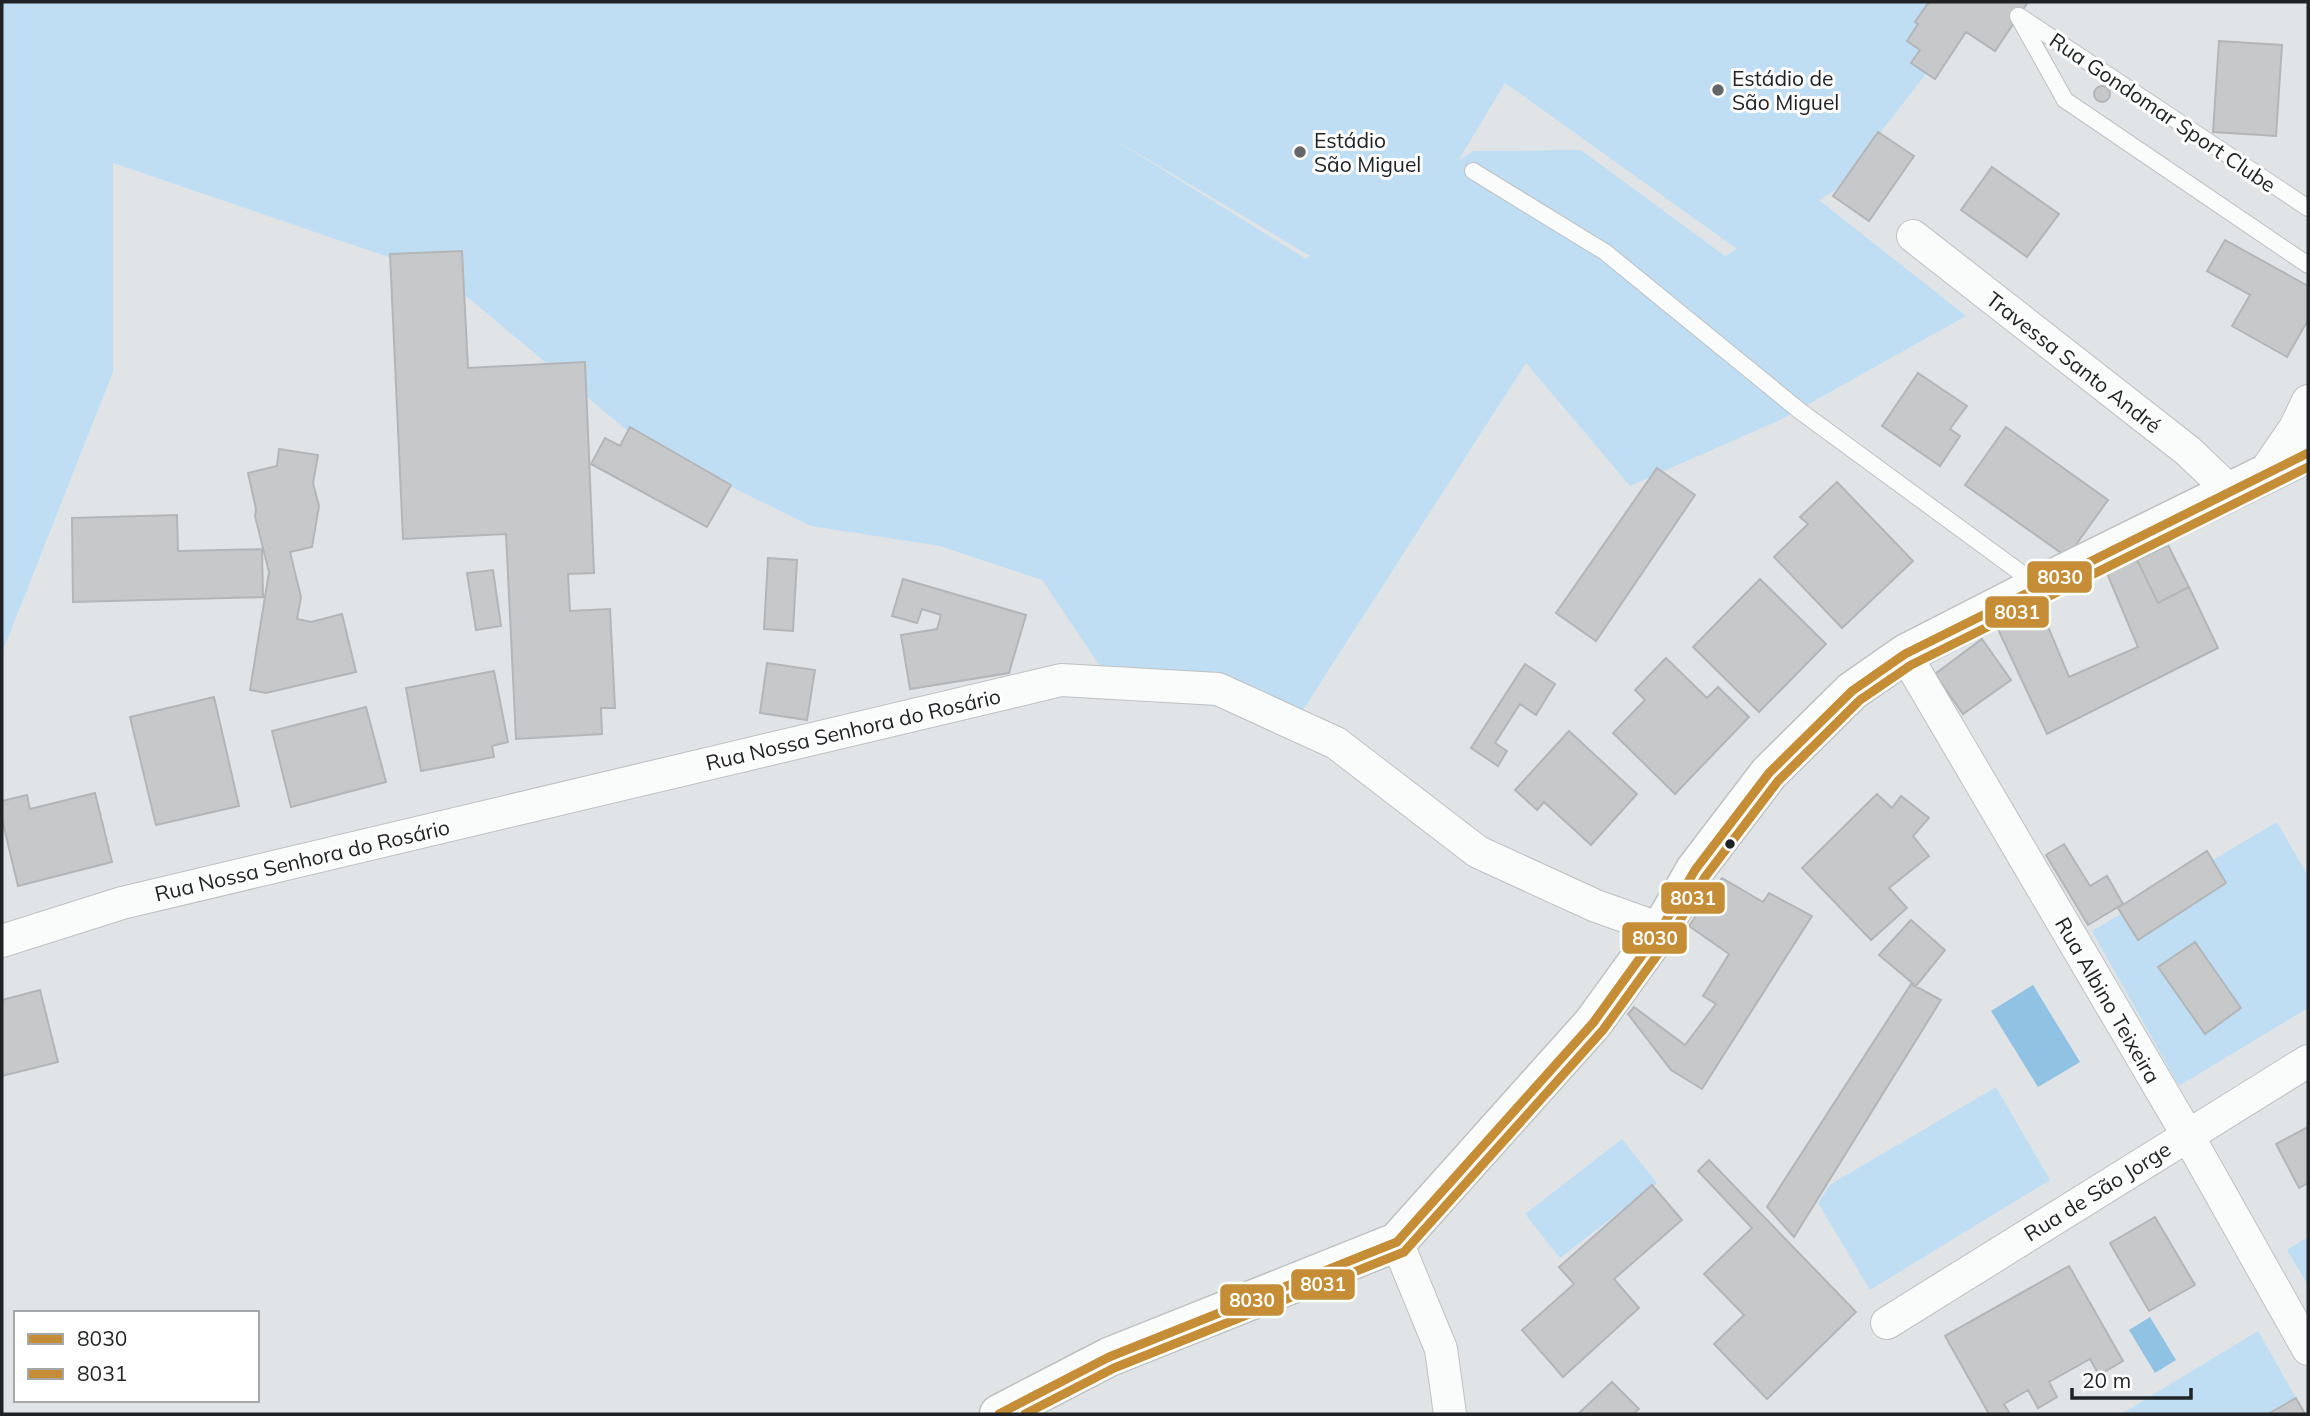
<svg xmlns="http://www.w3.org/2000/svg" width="2310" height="1416" font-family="Mulish,sans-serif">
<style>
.green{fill:#bfdef4;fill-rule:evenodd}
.water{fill:#8fc2e3}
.building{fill:#c6c8ca;stroke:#b3b6b8;stroke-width:2}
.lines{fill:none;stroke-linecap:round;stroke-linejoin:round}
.service-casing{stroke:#bec0c2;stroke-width:18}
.minor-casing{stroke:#bec0c2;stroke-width:34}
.tertiary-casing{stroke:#bec0c2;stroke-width:41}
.service{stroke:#fafbfb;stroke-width:16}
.minor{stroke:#fafbfb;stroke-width:32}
.tertiary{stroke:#fafbfb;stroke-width:38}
.bus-1-casing{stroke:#fff;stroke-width:14}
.bus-2-casing{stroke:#fff;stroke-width:14}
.bus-1{stroke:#c48d36;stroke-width:9}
.bus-2{stroke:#c48d36;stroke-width:9}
.poi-dot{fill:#646769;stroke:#fff;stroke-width:2.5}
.bus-dot{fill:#202325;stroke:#fff;stroke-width:2.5}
.labels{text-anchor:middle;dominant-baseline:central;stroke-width:6;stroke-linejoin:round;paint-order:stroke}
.poi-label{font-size:21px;fill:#202325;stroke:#fff;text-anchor:start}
.street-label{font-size:21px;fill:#202325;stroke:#fff}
.line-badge{stroke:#fff;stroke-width:2.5}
.badge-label{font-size:19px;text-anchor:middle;font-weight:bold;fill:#fff}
</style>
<rect width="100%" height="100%" fill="#e1e4e7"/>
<!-- green -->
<path class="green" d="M2,2H2028L1995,51L1966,32L1935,79L1926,74L1835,190L1819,200L1966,316L1780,420L1630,486L1526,363L1299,716L1120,696L1042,580L940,546L811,526L642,443L441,275L113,163V372L2,653ZM1505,83L1737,249L1725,256L1581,150L1473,151L1458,161ZM1107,135L1310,256L1306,259Z
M2277,822L2308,876V1008L2179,1086L2092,931Z
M1996,1087L2050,1180L1870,1290L1818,1203L1831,1184Z
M1622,1139L1657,1183L1560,1258L1525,1214Z
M2308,1237V1285L2287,1250Z
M2258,1331L2296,1398L2268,1414H2121Z"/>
<!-- water -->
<path class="water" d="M2033,985L2080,1062L2038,1087L1991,1011Z
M2150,1317L2176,1360L2155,1373L2129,1330Z"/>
<!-- building -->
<path class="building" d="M1929,2H2028L1995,51L1966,32L1935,79L1911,63L1920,50L1907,41L1918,24L1915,22Z
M2219,41L2282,45L2276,136L2213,132Z
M2094 94a8 8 0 1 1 16 0a8 8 0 1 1-16 0Z
M1878,132L1914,156L1869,221L1833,196Z
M1992,167L2059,214L2027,257L1961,210Z
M2225,240L2308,286V320L2287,357L2232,326L2250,295L2207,271Z
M462,251L468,368L585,362L594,573L568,574L570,611L610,609L615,708H601L602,734L516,739L506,534L403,539L390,254Z
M1918,373L1967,406L1950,429L1960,436L1940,466L1882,426Z
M630,427L731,485L707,527L591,464L605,438L620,446Z
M2006,427L2108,500L2067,557L1965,485Z
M279,449L318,455L313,483L319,506L312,547L290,552L301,597L297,619L311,622L342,614L356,672L266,693L250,690L269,572L255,516L256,509L248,473L277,466Z
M1657,468L1695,495L1596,641L1556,613Z
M1837,482L1913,561L1842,628L1774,557L1808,524L1800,517Z
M177,515L178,551L262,549L263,597L73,602L72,518Z
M2168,545L2189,587L2158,603L2137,560Z
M768,558L797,560L793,631L764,629Z
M2137,560L2158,603L2189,587L2218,648L2047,734L1996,625L2039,605L2069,677L2138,647L2106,571Z
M493,570L501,626L476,630L467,573Z
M903,579L1026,615L1009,673L910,689L901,635L937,629L941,615L922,609L917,623L892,616Z
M1760,579L1826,644L1759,712L1693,647Z
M1982,639L2011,680L1963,714L1935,674Z
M1666,658L1707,698L1718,687L1749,717L1675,794L1613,733L1645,700L1635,690Z
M767,663L815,670L807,720L760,713Z
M1525,664L1555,684L1536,715L1520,704L1495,743L1507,751L1498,766L1471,748Z
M494,671L508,742L492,746L494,757L421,771L406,688Z
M214,697L239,806L156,825L130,717Z
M366,707L386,782L291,807L272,731Z
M1569,731L1637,794L1591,845L1544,802L1537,810L1515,790Z
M95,793L112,862L18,886L2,819V801L27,795L30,809Z
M1877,794L1892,808L1901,796L1929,818L1913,836L1929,856L1889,888L1907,908L1871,940L1802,868Z
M2064,844L2090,886L2107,876L2123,904L2088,925L2046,855Z
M2207,851L2226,883L2138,940L2118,908Z
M1722,878L1763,902L1769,893L1812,916L1702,1089L1671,1070L1628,1014L1634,1007L1685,1045L1716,1004L1703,996L1729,954L1689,926Z
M1911,920L1945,950L1916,986L1879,955Z
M2195,942L2241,1008L2205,1034L2158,967Z
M1911,984L1941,1000L1794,1237L1767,1207Z
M40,990L58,1062L2,1076V1000Z
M2308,1127V1183L2299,1188L2276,1144Z
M1709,1160L1856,1312L1767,1399L1714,1344L1744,1315L1704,1274L1752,1228L1698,1171Z
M1652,1185L1682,1220L1614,1279L1639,1308L1563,1377L1522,1330L1574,1284L1559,1267Z
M2155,1217L2195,1285L2149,1311L2110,1243Z
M2069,1266L2123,1361L2099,1375L2090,1359L2049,1382L2057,1397L2038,1408L2028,1390L2004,1404L2010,1414H1989L1945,1336Z
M1612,1382L1639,1409L1633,1414H1578Z
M2296,1398L2305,1414H2268Z"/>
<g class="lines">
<!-- service casing -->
<g class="service-casing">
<path id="service" d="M2018,16L2065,100L2308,265
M2019,16L2308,208
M1473,171L1605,252L1800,411L2036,584"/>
</g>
<!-- minor casing -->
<g class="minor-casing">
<path id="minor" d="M1913,236L2188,451L2231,492
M2262,476L2295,428L2308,401
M1905,654L2187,1134L2308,1349
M2,941L122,903L1061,680L1218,689L1336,743L1478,852L1596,906L1661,929
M1397,1242L1441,1349L1450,1414
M1887,1323L2308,1061"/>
</g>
<!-- tertiary casing -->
<g class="tertiary-casing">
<path id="tertiary" d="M999,1414L1109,1357L1397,1242L1593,1023L1661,929L1695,870L1769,773L1852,691L1905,654L2038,586L2308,453"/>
</g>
<!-- service -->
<use href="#service" class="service"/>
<!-- minor -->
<use href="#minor" class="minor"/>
<!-- tertiary -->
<use href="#tertiary" class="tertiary"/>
<!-- bus-1 casing -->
<g class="bus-1-casing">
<path id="bus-1" d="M999,1414L1109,1357L1397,1242L1593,1023L1661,929L1695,870L1769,773L1852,691L1905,654L2308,453"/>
</g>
<!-- bus-2 casing -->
<g class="bus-2-casing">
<path id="bus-2" d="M1025,1414L1114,1368L1404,1252L1603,1030L1671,936L1705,877L1778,781L1860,700L1911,665L2308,467"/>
</g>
<!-- bus-1 -->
<use href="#bus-1" class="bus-1"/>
<!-- bus-2 -->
<use href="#bus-2" class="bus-2"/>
</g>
<!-- markers -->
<g class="poi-dot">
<circle cx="1718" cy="90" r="7"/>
<circle cx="1300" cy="152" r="7"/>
</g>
<circle class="bus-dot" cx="1730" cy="844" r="6"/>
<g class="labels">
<!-- poi labels -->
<g class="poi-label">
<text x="1732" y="78">Estádio de<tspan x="1732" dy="24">São Miguel</tspan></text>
<text x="1314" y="140">Estádio<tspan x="1314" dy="24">São Miguel</tspan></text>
</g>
<!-- street labels -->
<g class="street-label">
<text transform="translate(2163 112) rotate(34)">Rua Gondomar Sport Clube</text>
<text transform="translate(2074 362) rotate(38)">Travessa Santo André</text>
<text transform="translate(853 729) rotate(-13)">Rua Nossa Senhora do Rosário</text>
<text transform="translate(302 860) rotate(-13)">Rua Nossa Senhora do Rosário</text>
<text transform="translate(2108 1000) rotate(60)">Rua Albino Teixeira</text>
<text transform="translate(2097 1191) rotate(-32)">Rua de São Jorge</text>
</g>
</g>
<g class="line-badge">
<rect x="2026" y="560" width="67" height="34" rx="7" fill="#c48d36"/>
<rect x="1984" y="595" width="66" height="34" rx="7" fill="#c48d36"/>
<rect x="1660" y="881" width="66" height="34" rx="7" fill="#c48d36"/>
<rect x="1621" y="921" width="67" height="34" rx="7" fill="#c48d36"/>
<rect x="1290" y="1268" width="66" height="33" rx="7" fill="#c48d36"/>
<rect x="1219" y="1283" width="66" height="34" rx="7" fill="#c48d36"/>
</g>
<g class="badge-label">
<text x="2060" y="584">8030</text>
<text x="2017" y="619">8031</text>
<text x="1693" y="905">8031</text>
<text x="1655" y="945">8030</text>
<text x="1323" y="1291">8031</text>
<text x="1252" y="1307">8030</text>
</g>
<!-- border -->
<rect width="2310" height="1416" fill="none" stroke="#202325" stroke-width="7"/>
<!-- legend -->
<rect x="14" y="1311" width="245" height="91" fill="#ffffff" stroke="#a6a7a8" stroke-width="2"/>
<rect x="28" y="1334" width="35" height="10" fill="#c48d36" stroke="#a6a7a8" stroke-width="2"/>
<text x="77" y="1346" font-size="21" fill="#202325">8030</text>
<rect x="28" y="1369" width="35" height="10" fill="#c48d36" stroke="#a6a7a8" stroke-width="2"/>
<text x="77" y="1381" font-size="21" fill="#202325">8031</text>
<!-- scale -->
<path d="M2072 1388v10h119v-10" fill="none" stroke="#202325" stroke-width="3.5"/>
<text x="2082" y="1388" font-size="21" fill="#202325" stroke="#ffffff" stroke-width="5" paint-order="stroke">20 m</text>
</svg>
